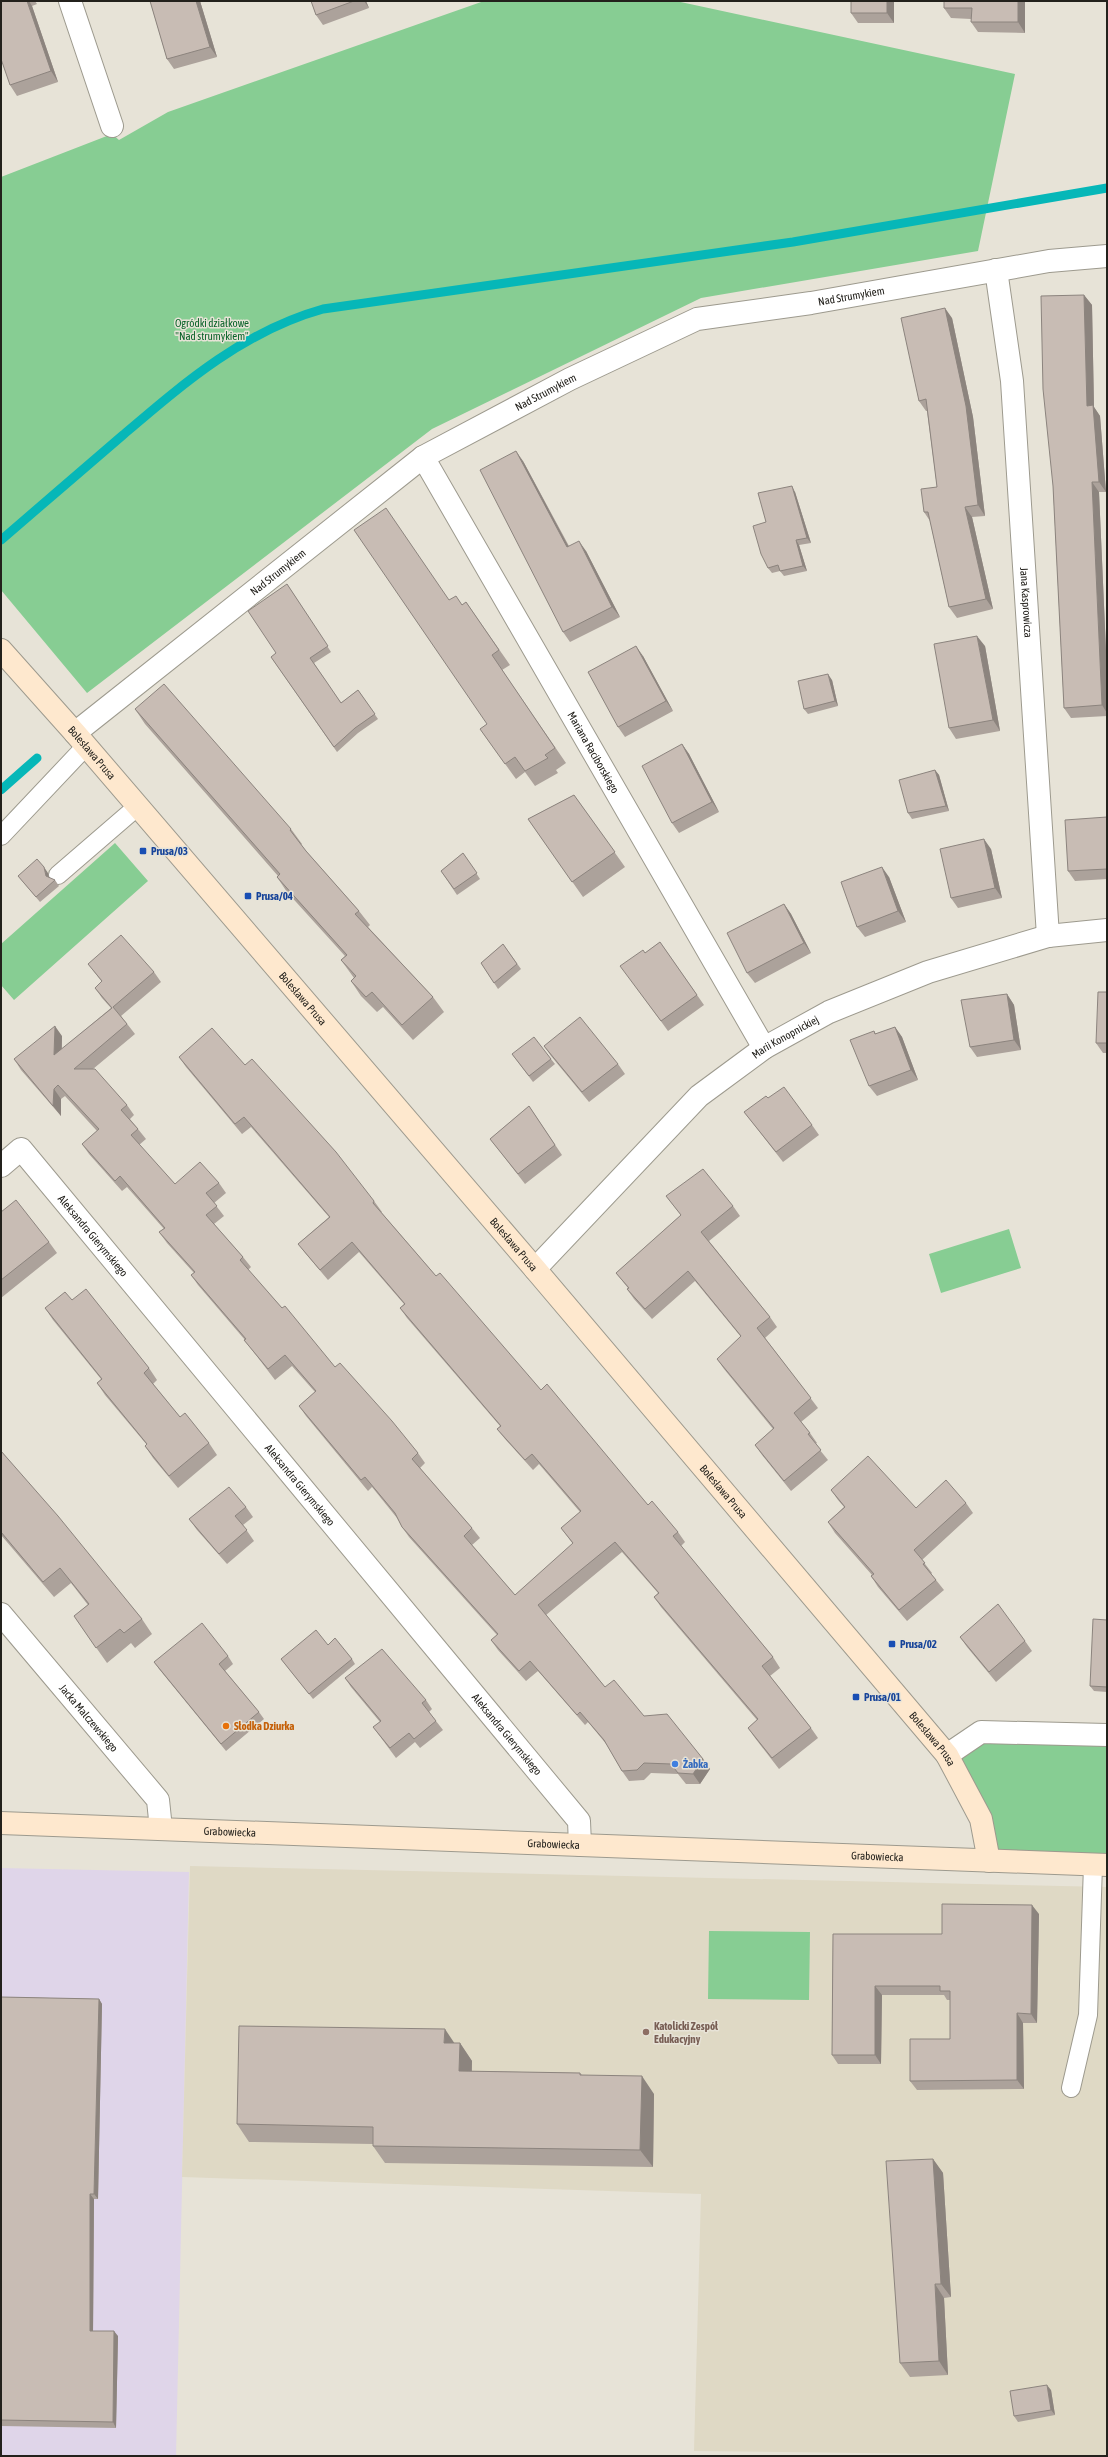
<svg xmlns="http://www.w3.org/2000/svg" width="1108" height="2457" font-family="'Asap Condensed',sans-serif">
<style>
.commercial{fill:#dfd5e9}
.built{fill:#dfd9c5}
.green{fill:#87cd93}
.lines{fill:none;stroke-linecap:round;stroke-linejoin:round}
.stream{stroke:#06b7b8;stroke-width:9}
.lane-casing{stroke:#9d9a8e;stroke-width:20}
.street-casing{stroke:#9d9a8e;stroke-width:24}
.secondary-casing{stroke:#9d9a8e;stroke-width:24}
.lane{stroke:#fff;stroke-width:18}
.street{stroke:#fff;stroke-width:22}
.secondary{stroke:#fee8ce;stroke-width:22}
.wall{fill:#aca29b}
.shaded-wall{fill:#8c847e}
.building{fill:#c8bcb4;stroke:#8c847e}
.transit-dot{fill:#1a4fb4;stroke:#e7e3d7;stroke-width:1.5}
.food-dot{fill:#e8710a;stroke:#e7e3d7;stroke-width:1.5}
.shop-dot{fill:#3f7fe0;stroke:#e7e3d7;stroke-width:1.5}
.education-dot{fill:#8d6e63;stroke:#e7e3d7;stroke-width:1.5}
.labels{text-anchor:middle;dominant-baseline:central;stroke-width:3;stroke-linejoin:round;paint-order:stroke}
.street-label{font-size:11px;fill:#23211c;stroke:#e7e3d7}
.park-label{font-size:11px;fill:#096329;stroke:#e7e3d7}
.transit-label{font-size:11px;font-weight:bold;fill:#164399;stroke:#e7e3d7;text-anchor:start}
.food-label{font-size:11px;font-weight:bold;fill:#c56008;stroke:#e7e3d7;text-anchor:start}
.shop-label{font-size:11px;font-weight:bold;fill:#366cbe;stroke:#e7e3d7;text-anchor:start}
.education-label{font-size:11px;font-weight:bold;fill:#785e54;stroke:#e7e3d7;text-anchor:start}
</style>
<rect width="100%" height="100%" fill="#e7e3d7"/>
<!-- commercial -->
<path class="commercial" d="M1,1868L189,1872L176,2456H1Z"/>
<!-- built -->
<path class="built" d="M190,1866L1107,1887V2456L694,2451L701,2194L182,2177Z"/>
<!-- green -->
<path class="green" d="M484,1H676L1015,74L978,251L701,298L432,429L87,693L1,590V177L112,134L119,140L168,112Z
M115,843L148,881L14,1000L1,985V944Z
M1009,1229L1021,1268L941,1293L929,1254Z
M1107,1735V1865L989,1861L947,1755L966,1742Z
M709,1931L810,1932L809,2000L708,1999Z"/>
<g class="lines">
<!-- stream -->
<path class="stream" d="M1,540C42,505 82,470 123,435C184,383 244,331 323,309L793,242L1107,188
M1,790L37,758"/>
<!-- lane casing -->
<g class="lane-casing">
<path id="lane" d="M1,836L86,746
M58,875L138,806
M1071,2088L1088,2015L1093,1865"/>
</g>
<!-- street casing -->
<g class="street-casing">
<g id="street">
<path d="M70,1L112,126"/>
<path id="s1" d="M996,270L1012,381L1048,936"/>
<path id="s2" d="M423,457L764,1048"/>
<path id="s3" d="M75,733L423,457L570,379L697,319L811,303L1049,261L1107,256"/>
<path id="s4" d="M1,1166L21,1149L579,1821L580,1845"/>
<path id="s5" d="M535,1269L699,1096L764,1048L829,1012L928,972L1048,936L1107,930"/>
<path id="s6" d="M1,1614L158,1800L161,1829"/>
<path d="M947,1755L981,1732L1107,1735"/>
</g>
</g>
<!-- secondary casing -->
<g class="secondary-casing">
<g id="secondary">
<path id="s7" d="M1,650L75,733L535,1269L947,1755L981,1819L989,1861"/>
<path id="s8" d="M1,1823L1107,1865"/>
</g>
</g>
<!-- lane -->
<use href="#lane" class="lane"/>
<!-- street -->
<use href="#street" class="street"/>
<!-- secondary -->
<use href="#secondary" class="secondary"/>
</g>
<!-- wall -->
<path class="wall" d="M1,1H35L37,4L32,6L58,82L17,96L10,85L2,51Z
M150,1H200L217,57L174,69L167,59Z
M311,1H366L369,8L323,25L316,15Z
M851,1H894V23H858L851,13Z
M1025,1V33L978,32L971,22V19L951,18L944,8Z
M1084,295L1092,305L1094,407L1100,416L1106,492H1099L1107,673V716L1071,718L1064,708L1053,486Z
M952,318L973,417L985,516L972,517L993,609L957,618L949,607L930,521L924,512L937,487L927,411H926L919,401Z
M523,461L569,546L586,551L620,617L570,642L563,632Z
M795,492L811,543L799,545L807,571L784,576L780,571L772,573L768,568L766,522Z
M287,584L331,652L314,663L329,686L341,703L358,690L378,719L358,733L337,752L271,657L276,653Z
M449,600L462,605L466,602L510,665L502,670L566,763L556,770L558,773L535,786L525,772L516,779L480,729L487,724Z
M985,646L1000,731L956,739L949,728Z
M643,656L673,711L625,737L618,727Z
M832,680L838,706L808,714L804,709Z
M135,709L291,829L302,844L301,845L306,851L359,911L370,925L368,927L433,997L444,1012L413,1040L383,1007L377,1012L361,996L351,981L354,978L341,960L345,956L287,892L277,877L278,876L145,724Z
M682,744L689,754L719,812L679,833L672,823Z
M935,770L939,775L949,811L912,819L908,813Z
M574,795L625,867L583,897L528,819Z
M1107,817V879L1075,881L1068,871Z
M991,849L1002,898L958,908L951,898Z
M463,853L480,879L457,895L441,871Z
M48,873L49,878L55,880L59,886L40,902L18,876Z
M889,877L906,922L865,937L857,927Z
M784,904L791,914L811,953L755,983L747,973Z
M660,942L704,1005L668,1031L628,976L645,953Z
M503,944L521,969L498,989L481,963Z
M88,964L154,972L161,982L121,1016L135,1034L93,1069L127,1105L134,1115L130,1119L146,1139L139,1145L175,1184L219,1183L226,1193L214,1203L224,1216L214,1224L243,1257L251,1267L248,1270L335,1367L418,1453L425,1463L420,1468L472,1528L480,1538L472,1545L515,1595L573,1544L561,1528L580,1512L539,1464L533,1470L505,1439L497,1429L500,1426L407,1318L400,1308L404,1304L359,1252L328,1280L306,1254L298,1244L329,1217L251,1127L242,1134L186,1067L179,1057L245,1065L374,1201L382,1212H381L436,1276L541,1390L648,1505L678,1532L685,1542L681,1546L773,1657L780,1668L770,1676L811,1728L818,1738L779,1769L755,1738L748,1728L757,1720L661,1607L654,1597L658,1593L622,1552L546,1615L605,1687L644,1716L703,1759L710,1769L700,1784H686L678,1774L651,1773L644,1780L629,1781L622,1771L607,1745L588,1722L585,1725L538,1671L526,1681L498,1650L491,1640L497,1635L409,1537L402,1527L397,1518L372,1487L368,1491L306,1416L299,1406L315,1392L292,1366L275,1380L252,1350L244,1340H245L198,1285L191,1275L194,1273L167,1243L159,1232L164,1229L127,1187L122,1191L89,1154L82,1144L97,1131L65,1096L61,1099V1116L21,1070L14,1059L62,1036V1049L111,1008L102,998L95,988L102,982Z
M1107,992V1053H1103L1096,1043Z
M1007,994L1014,1005L1021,1050L977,1057L970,1047Z
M895,1027L902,1037L918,1080L877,1096L869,1086L874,1031L876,1034Z
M544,1046L618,1064L625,1074L589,1102L551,1056Z
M512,1054L551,1059L555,1064L533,1082Z
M768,1098L812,1125L819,1135L783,1162L752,1122L744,1112Z
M529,1106L562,1155L525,1184L498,1149L490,1139Z
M666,1196L733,1206L740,1216L709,1241L770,1317L777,1327L765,1338L818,1408L801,1422L810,1433L817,1443L815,1444L828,1460L791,1491L762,1455L755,1445L773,1429L724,1369L717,1359L741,1337L695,1281L652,1319L634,1299L627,1289L628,1288L616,1273L681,1215Z
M1,1212L49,1242L57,1253L1,1298Z
M72,1300L149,1368L157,1380L153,1384L180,1417L209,1443L217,1455L178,1488L153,1458L145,1446L147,1445L105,1395L97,1383L101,1379L53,1320L45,1308Z
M1,1451L142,1619L152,1634L135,1648L131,1643L107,1663L74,1616L88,1605L71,1583L54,1597L1,1535Z
M831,1490L916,1508L966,1503L973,1513L922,1560L932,1573L931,1574L936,1580L944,1590L907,1621L878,1587L871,1576L872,1575L835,1533L828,1522L844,1507L838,1500Z
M246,1507L253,1517L243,1525L254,1541L227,1564L197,1530L189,1519Z
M1107,1620V1692L1094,1691L1090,1686Z
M960,1637L1025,1641L1032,1651L996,1682L967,1647Z
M328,1645L352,1659L355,1664L313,1699L281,1659Z
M228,1656L233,1664L225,1671L259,1712L264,1719L226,1751L159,1669L154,1662Z
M345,1678L426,1700L432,1709L429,1712L443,1730L420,1748L415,1742L396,1758L373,1727L380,1722L351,1687Z
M1039,1914L1037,2023H1023L1024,2089L917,2090L910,2081L950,2039V2000H947L944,1995H882L881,2064H838L832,2055L833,1934H942Z
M1,1997L99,1999L102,2004L98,2199H94L93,2331L118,2336L116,2428L1,2426Z
M454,2043H460L472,2061V2071L580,2073L582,2075L654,2094L653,2167L385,2163L373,2146V2144L249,2142L237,2124Z
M933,2159L943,2173L951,2297L944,2298L948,2375L910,2377L900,2363Z
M1051,2390L1055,2415L1018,2422L1014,2416Z"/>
<!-- shaded-wall -->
<path class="shaded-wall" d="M27,1H29L32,6L58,82L51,71Z
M196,1H200L217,57L210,47Z
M364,1H366L369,8Z
M887,1H894V23L887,13Z
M1018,1H1025V33L1018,22Z
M1084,295L1092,305L1094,407L1100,416L1106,492L1099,482L1087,406Z
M945,308L952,318L973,417L985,516L978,505Z
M516,451L523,461L574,557L567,547Z
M1092,482L1099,492L1107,673V713L1102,705Z
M792,486L795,492L811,543L807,538Z
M965,507L972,517L993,609L986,599Z
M796,540L799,545L807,571L803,566Z
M579,541L586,551L620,617L612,607Z
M977,636L985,646L1000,731L993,720Z
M636,646L643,656L673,711L666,701Z
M828,674L832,680L838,706L835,701Z
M682,744L689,754L719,812L712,802Z
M935,770L939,775L949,811L946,806Z
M984,839L991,849L1002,898L995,888Z
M44,867L48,873L50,882L46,876Z
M882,867L889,877L906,922L898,911Z
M784,904L791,914L811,953L804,943Z
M1007,994L1014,1005L1021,1050L1014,1040Z
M55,1026L62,1036L61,1065L54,1055Z
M895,1027L902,1037L918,1080L911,1070Z
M54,1089L61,1099V1116L53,1106Z
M703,1759L710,1769L700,1784L693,1774Z
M1032,1905L1039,1914L1037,2023L1031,2014Z
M875,1986L882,1995L881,2064L875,2055Z
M99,1999L102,2004L98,2199L94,2194Z
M1017,2013L1023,2023L1024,2089L1017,2080Z
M445,2029L457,2047L444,2043Z
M460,2043L472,2061L471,2088L459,2071Z
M642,2076L654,2094L653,2167L640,2150Z
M933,2159L943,2173L951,2297L941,2284Z
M90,2194L94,2199L93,2336L90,2331Z
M935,2284L944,2298L948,2375L939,2361Z
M114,2331L118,2336L116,2428L113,2422Z
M1047,2385L1051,2390L1055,2415L1051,2410Z"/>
<!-- building -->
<path class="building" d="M1,1H27L51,71L10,85L1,59Z
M150,1H196L210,47L167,59Z
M311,1H354L316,15Z
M851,1H887V13H851Z
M944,1H1018V22H971L972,8H944Z
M1084,295L1087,406L1093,405L1099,482H1092L1102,705L1064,708L1053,486L1043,389L1041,296Z
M945,308L966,406L978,505L965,507L986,599L949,607L928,512H924L921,489L937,487L926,399L919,401L901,318Z
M516,451L567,547L579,541L612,607L563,632L480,470Z
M792,486L807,538L796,540L803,566L780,571L778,565L768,568L761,554L753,526L766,522L758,493Z
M386,508L449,600L456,596L462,605L466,602L499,650L492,655L555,748L545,755L548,758L525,771L515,757L505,764L480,729L487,724L354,530Z
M287,584L328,646L310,658L326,681L341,703L358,690L375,714L355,728L334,747L271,657L276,653L248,611Z
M977,636L993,720L949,728L934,644Z
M636,646L666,701L618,727L588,672Z
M828,674L835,701L804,709L798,681Z
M164,684L291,829L290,830L306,851L359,911L355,914L433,997L402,1025L372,992L366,997L351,981L356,976L341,960L347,955L277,877L280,874L135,709Z
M682,744L712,802L672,823L642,766Z
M935,770L946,806L908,813L899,780Z
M574,795L615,852L572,882L528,819Z
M1107,817V869L1068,871L1065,820Z
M984,839L995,888L951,898L940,849Z
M463,853L477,873L454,889L441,871Z
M37,859L44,867L46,876L55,880L36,897L18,876Z
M882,867L898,911L857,927L841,882Z
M784,904L804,943L747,973L727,933Z
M121,935L154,972L113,1007L127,1024L74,1069H95L127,1105L121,1110L138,1129L131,1135L175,1184L200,1162L219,1183L206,1193L217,1206L206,1215L243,1257L240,1260L282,1308L285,1306L335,1367L340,1363L392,1421L418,1453L412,1459L472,1528L464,1536L515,1595L573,1543L561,1528L581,1511L532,1454L525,1460L497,1429L501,1426L400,1308L405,1304L352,1242L320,1270L298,1244L330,1217L244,1117L235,1124L179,1057L212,1028L245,1065L252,1059L336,1152L374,1201L373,1203L436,1276L440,1273L541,1390L547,1384L648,1505L652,1501L678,1532L673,1536L773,1657L762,1666L811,1728L772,1758L748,1728L758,1719L654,1597L659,1593L615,1542L538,1605L605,1687L614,1680L644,1716L667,1714L703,1759L693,1774L678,1773L671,1764L644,1763L637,1770L622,1771L604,1740L580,1712L577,1715L530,1661L519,1671L491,1640L498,1634L402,1527L395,1513L365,1477L361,1480L299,1406L316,1391L285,1355L268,1369L244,1340L246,1339L191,1275L195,1272L159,1232L165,1228L120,1176L115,1181L82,1144L99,1129L58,1085L54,1089L53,1106L14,1059L55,1026L54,1055L112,1008L95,988L102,981L88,964Z
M660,942L697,995L661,1021L620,966L643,950L645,953Z
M503,944L517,964L494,983L481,963Z
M1098,992H1107V1043H1096Z
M1007,994L1014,1040L970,1047L961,1000Z
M580,1017L618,1064L582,1092L544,1046Z
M895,1027L911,1070L869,1086L850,1040L874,1031L875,1034Z
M534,1037L551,1059L529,1076L512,1054Z
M784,1087L812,1125L776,1152L744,1112L766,1096L768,1098Z
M529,1106L555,1145L518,1174L490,1139Z
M703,1169L733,1206L701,1232L770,1317L757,1328L811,1398L794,1413L810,1433L808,1434L821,1450L784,1481L755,1445L774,1428L717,1359L741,1336L688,1271L645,1309L627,1289L629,1288L616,1273L681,1215L666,1196Z
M16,1200L49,1242L1,1280V1212Z
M86,1289L149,1368L144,1373L180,1417L185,1413L209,1443L169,1476L145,1446L147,1444L97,1383L102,1379L45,1308L65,1292L72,1300Z
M1,1451L58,1516L142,1619L124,1633L120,1629L96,1648L74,1616L89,1604L60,1568L43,1582L1,1532Z
M868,1456L916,1508L946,1480L966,1503L914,1550L925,1563L923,1564L936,1580L899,1610L871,1576L874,1574L828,1522L845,1507L831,1490Z
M229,1487L246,1507L235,1516L247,1530L219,1554L189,1519Z
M998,1604L1025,1641L989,1672L960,1637Z
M1093,1619L1107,1620V1687L1090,1686Z
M202,1623L228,1656L219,1664L259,1712L221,1744L154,1662Z
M316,1630L328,1645L335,1638L352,1659L309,1694L281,1659Z
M382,1649L426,1700L422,1703L436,1721L414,1739L409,1733L390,1748L373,1727L381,1721L345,1678Z
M942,1904L1032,1905L1031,2014L1017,2013V2080L910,2081V2039H950V1991H940V1986H875V2055H832L833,1934H942Z
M1,1997L99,1999L94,2194H90V2331H114L113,2422L1,2420Z
M239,2026L445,2029L444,2043H460L459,2071L580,2073V2075L642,2076L640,2150L373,2146V2127L237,2124Z
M933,2159L941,2284H935L939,2361L900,2363L886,2161Z
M1047,2385L1051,2410L1014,2416L1010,2391Z"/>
<!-- markers -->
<g class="transit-dot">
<rect x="139" y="847" width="8" height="8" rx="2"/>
<rect x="244" y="892" width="8" height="8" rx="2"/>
<rect x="888" y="1640" width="8" height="8" rx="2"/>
<rect x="852" y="1693" width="8" height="8" rx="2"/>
</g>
<circle class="food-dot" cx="226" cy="1726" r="4"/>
<circle class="shop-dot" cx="675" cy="1764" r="4"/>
<circle class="education-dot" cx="646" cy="2032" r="4"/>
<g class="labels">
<!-- street labels -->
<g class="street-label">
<text stroke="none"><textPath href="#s3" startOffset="907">Nad Strumykiem</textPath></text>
<text stroke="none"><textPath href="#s3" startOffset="583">Nad Strumykiem</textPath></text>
<text stroke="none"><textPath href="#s3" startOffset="259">Nad Strumykiem</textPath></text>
<text stroke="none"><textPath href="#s1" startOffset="334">Jana Kasprowicza</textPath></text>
<text stroke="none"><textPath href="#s7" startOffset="137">Bolesława Prusa</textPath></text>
<text stroke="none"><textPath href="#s2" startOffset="341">Mariana Raciborskiego</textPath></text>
<text stroke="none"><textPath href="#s7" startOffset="461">Bolesława Prusa</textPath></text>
<text stroke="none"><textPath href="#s5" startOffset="343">Marii Konopnickiej</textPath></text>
<text stroke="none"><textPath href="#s4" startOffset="139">Aleksandra Gierymskiego</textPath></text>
<text stroke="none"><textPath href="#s7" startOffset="785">Bolesława Prusa</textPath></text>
<text stroke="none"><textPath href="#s4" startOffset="463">Aleksandra Gierymskiego</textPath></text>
<text stroke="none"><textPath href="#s7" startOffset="1109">Bolesława Prusa</textPath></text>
<text stroke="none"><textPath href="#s6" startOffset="136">Jacka Malczewskiego</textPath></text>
<text stroke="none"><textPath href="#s4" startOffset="787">Aleksandra Gierymskiego</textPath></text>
<text stroke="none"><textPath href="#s7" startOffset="1433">Bolesława Prusa</textPath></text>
<text stroke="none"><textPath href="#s8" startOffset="229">Grabowiecka</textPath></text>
<text stroke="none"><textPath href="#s8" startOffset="553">Grabowiecka</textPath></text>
<text stroke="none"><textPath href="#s8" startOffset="877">Grabowiecka</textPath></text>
</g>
<!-- park labels -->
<g class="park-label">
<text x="212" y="323">Ogródki działkowe<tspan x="212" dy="13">"Nad strumykiem"</tspan></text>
</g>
<!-- transit labels -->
<g class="transit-label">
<text x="151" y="851">Prusa/03</text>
<text x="256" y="896">Prusa/04</text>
<text x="900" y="1644">Prusa/02</text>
<text x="864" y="1697">Prusa/01</text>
</g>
<!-- food labels -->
<g class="food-label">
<text x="234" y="1726">Słodka Dziurka</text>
</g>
<!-- shop labels -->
<g class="shop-label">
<text x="683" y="1764">Żabka</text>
</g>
<!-- education labels -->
<g class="education-label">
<text x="654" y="2026">Katolicki Zespół<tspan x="654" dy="13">Edukacyjny</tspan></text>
</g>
</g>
<!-- border -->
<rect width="1108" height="2457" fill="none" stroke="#23211c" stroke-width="4"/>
</svg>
